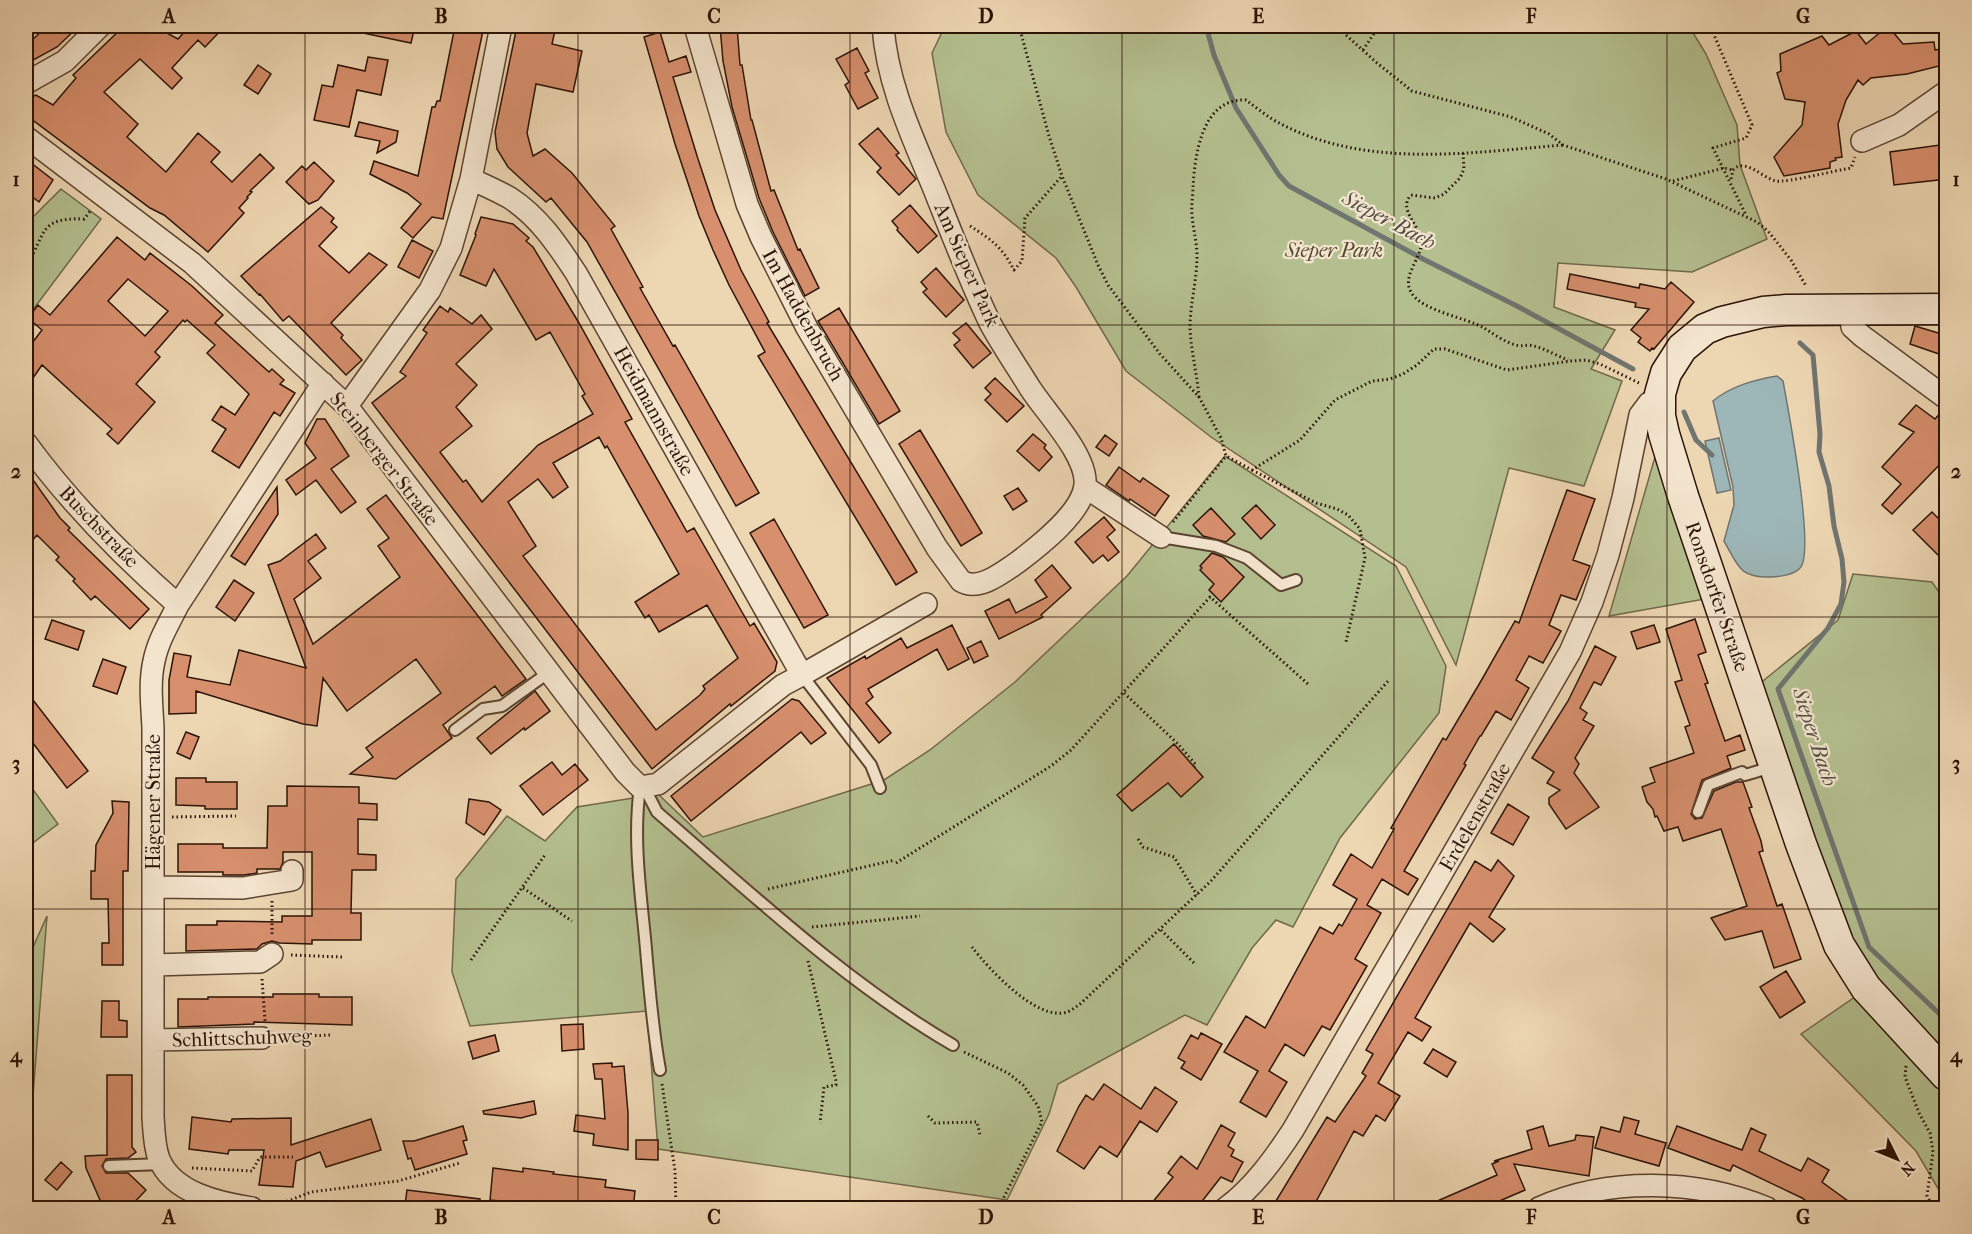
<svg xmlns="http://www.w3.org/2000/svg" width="1972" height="1234" font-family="'IM FELL French Canon',serif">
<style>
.green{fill:#b4bf8f;stroke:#70694a;stroke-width:1.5}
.water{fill:#9db6b7;stroke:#6f7570;stroke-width:1.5}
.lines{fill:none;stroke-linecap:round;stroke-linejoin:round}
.stream{stroke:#6f7570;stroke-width:5}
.building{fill:#d78f6d;stroke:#2b1306;stroke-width:1.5;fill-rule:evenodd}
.service-casing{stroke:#5c4431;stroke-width:14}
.minor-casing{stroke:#5c4431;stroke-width:24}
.secondary-casing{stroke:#2b1306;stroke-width:33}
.path{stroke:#2b1306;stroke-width:3;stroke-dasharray:1.5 3;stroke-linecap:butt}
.service{stroke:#f3e4cd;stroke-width:10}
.minor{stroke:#f3e4cd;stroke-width:21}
.secondary{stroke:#f3e4cd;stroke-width:30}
.grid{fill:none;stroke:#2b1306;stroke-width:1.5;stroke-opacity:0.55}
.labels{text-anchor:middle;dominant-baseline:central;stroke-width:4.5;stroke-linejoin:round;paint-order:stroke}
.park-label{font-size:20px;font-style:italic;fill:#54472f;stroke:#f3e4cd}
.street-label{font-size:20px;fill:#2b1306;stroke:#f3e4cd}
.water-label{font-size:21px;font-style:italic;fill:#534c44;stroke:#f3e4cd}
.neatline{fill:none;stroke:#2b1306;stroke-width:2}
.grid-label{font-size:20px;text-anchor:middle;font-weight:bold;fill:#2b1306}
</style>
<rect width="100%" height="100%" fill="#edd6b2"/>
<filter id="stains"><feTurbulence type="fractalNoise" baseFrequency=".00333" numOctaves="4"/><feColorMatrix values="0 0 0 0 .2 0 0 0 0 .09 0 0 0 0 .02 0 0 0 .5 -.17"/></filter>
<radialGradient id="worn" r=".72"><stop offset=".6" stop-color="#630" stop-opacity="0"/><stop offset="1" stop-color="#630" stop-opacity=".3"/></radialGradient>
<!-- green -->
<path class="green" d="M945,26H1689L1706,54L1737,125L1740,165L1767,239L1692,272L1558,263L1554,307L1615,330L1591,369L1622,381L1584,486L1509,468L1456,665L1406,567L1211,437L1126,371L1076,287L1056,258L978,195L946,132L932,53Z
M61,189L101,219L26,319V229L31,219Z
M1225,456L1396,566L1446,666L1439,713L1340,838L1293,927L1276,920L1252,948L1207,1025L1185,1015L1058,1084L1049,1114L1007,1200L658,1149L647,1011L470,1026L452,972L456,879L507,816L545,841L577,807L658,794L703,837L884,780L930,750L1015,682L1127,576Z
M1655,457L1705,599L1609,616Z
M1853,574L1932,582L1946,602V1202L1916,1151L1801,1034L1865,990L1758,685L1838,620Z
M26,780L58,824L26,848Z
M47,916L26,1185V963Z"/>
<!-- water -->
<path class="water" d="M1777,376L1783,381C1788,409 1816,552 1800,568C1794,575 1779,577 1770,577C1739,578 1738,565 1724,541L1734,505L1733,487L1713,401C1731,386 1754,380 1777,376Z
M1719,438L1731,490L1717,493L1705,441Z"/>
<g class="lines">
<!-- stream -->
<path class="stream" d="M1206,26L1214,55L1236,108L1279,175L1289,186L1423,259L1515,305L1633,369
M1800,343L1813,355L1820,434L1819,452L1829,486L1834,526L1842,559L1844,582L1841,604L1828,628L1778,689L1869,947L1946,1020
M1684,412L1696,440L1712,455"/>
</g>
<!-- building -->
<path class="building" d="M47,26H79L57,47L26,64V46Z
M124,26H154L178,39L187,29L183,26H225L205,47L198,40L172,68L182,78L172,89L140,59L104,92L138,124L127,137L166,172L198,133L220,152L211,162L232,182L260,154L274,168L250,191L252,192L247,197L248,198L239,208L244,213L208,252L164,215L150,208L26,115V100L36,95L53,105L76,78L73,75Z
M359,26H415L411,43L358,32Z
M455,26H484L443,219L432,217L413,238L401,228L421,204L407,193L370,174L374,161L418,176L432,107H435L437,101H440Z
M517,26H556L552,44L582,51L573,92L536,84L527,133L533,156L545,149L572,173L615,226L611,229L643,287L640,288L673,346L675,345L759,493L736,506L587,242L551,198L546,202L508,167L497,149L495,132Z
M720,26H737L740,65H742L751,120H752L771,191L774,190L798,250L800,249L819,288L805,296L773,232L759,198L732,107L723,61Z
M1888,26L1903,44L1934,42L1935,50L1947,48V64L1907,74L1871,78L1863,85L1858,80L1846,100L1838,124L1842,157L1835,158L1836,160L1830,162V168L1784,176L1774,157L1802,125L1805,102L1785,99L1777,73L1781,71L1780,54L1822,36L1829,45L1856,31L1866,44Z
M660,32L669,62L686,56L691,72L673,77L698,159L715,210L741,270L769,322L767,323L917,572L896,585L758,356L765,352L729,285L713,250L699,216L675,144L644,37Z
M857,48L869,71L865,73L878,98L858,109L845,85L849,82L836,59Z
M368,57L388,60L381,95L357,90L349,127L314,120L322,85L333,87L338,65L365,71Z
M258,65L271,74L258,94L244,85Z
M359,122L398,131L396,142L377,153L380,141L355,136Z
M878,128L899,153L896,155L916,179L899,195L877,172L881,168L859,144Z
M1947,144V179L1894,185L1890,152Z
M26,159L53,180L39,202L26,192Z
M314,162L334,181L318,200L309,204L286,182L302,166L306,170Z
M910,205L937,236L918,253L897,230L898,228L892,221Z
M321,207L334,218L331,222L337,227L319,246L349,273L369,253L387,265L331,323L343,335L341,338L362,360L346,375L289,316L283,321L260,294L259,295L241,276Z
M481,217L513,224L529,238L526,241L533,247L579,323L632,419L625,422L687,532L694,528L750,626L754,623L777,662L775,671L731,706L730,704L652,769L372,403L406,376L400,372L427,333L423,330L440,306L448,312L450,308L472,324L481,315L492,329L456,364L477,385L456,407L472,426L440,452L463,482L466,480L482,502L538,445L593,414L582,396L585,394L550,332L536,340L494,269L486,286L460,275L476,235L475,234ZM599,437L605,448L607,446L679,574L635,602L645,618L649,615L659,632L707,605L738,658L703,686L705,689L700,695L656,730L523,556L536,546L508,502L538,479L553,498L568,487L553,463Z
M117,237L145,260L150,253L192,286L223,315L215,323L269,372L272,369L284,380L280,384L295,393L280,416L274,412L239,468L212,451L226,429L212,420L221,406L235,415L249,394L207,353L215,345L187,320L185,322L183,320L155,352L160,357L136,384L155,402L118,444L107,434L112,429L42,365L26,388V351L42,330L28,318L38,305L50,315ZM128,279L168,311L145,336L108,301Z
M412,240L433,251L419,278L398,267Z
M936,268L964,300L946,317L923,292L927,289L921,282Z
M1570,274L1639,288L1640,284L1665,289L1671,282L1694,302L1654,349L1652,348L1650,351L1638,342L1641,338L1631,330L1649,309L1635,307L1636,303L1567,289Z
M839,308L900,411L879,424L818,321Z
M966,323L991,353L973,368L954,345L960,340L953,333Z
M1915,326L1945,335L1939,354L1910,344Z
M995,378L1024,406L1007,422L985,400L991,394L985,388Z
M1916,405L1935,419L1943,410H1947V457L1892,514L1882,505L1901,484L1882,467L1914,432L1899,424Z
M317,419H325L349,456L331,469L356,502L341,513L316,480L296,495L286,480L316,458L305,443Z
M920,430L982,533L961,546L899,444Z
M1033,434L1046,445L1044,448L1052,457L1039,471L1017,451Z
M1105,435L1117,444L1109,456L1096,447Z
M1119,467L1140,482L1143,478L1169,496L1155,516L1130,499L1129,501L1106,485Z
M26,470L60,518L70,528L68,530L149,609L130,629L95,596L91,600L73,581L75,579L56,560L59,557L37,535L26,548Z
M277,487L278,514L245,565L231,556Z
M1018,488L1027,501L1013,510L1004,496Z
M1567,490L1595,499L1573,560L1590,566L1576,600L1561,595L1549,625L1561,631L1543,663L1529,656L1516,680L1529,688L1511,720L1496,711L1481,736H1480L1464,764L1466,765L1404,871L1418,879L1408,895L1382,879L1367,905L1381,913L1355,959L1367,966L1330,1030L1322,1026L1304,1056L1285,1044L1269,1071L1287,1082L1266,1117L1240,1102L1258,1071L1224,1052L1246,1016L1265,1028L1320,927L1333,934L1339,924L1342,926L1357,899L1333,885L1351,854L1372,868L1394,829L1391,828L1443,738L1446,740L1481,681L1515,621L1519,623Z
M386,495L526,679L502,696L495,686L457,714L443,725L452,738L396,779L350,774L373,757L366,748L441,693L416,659L347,711L323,678L317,726L303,724L196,691V713L169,714V680L174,653L191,656L187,677L230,685L239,650L306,668L268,565L280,561L316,534L326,548L308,561L321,578L294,599L313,644L400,577L378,546L389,538L367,509Z
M1256,505L1275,525L1261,539L1242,518Z
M1211,508L1235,534L1226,542L1203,536L1193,525Z
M1932,512L1947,527V564L1913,530Z
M1104,517L1115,530L1107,537L1119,552L1108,561L1103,555L1093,563L1075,542Z
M774,519L828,615L804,628L750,533Z
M1212,553L1223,557L1244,577L1221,602L1209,590L1214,584L1200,570L1202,568L1200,566Z
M1052,565L1071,588L1041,615L1043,617L999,639L985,611L1009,599L1016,613L1047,597L1035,580Z
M234,580L254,593L235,621L216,607Z
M1695,619L1706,652L1698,655L1708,683L1705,684L1725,741L1740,735L1745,750L1727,756L1731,768L1702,780L1691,814L1695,819L1702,818L1714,791L1736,782H1743L1752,807L1749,808L1761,841L1763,851L1759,852L1777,906L1782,904L1801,959L1774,968L1762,931L1725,940L1711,918L1747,906L1721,829L1683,841L1678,827L1664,831L1657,816L1655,817L1653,809L1647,802L1642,787L1655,782L1650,768L1694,753L1685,727L1690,725L1675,682L1682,680L1666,629Z
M52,620L84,631L78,650L45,639Z
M952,625L969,659L948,670L937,649L868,689L873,697L866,703L891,733L879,743L827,678L865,656L866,659L901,638L907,648Z
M1654,625L1660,642L1637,649L1631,632Z
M981,641L988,656L974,663L967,648Z
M1595,646L1616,657L1601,685L1594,682L1580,708L1587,713L1583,720L1594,726L1575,758L1579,764L1574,773L1599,807L1566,829L1549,804V798L1560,790L1547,783L1554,772L1532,758L1568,701Z
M103,659L126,667L117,694L93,686Z
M26,691L88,771L67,788L26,734Z
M535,691L550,711L525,730L524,728L491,754L477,738Z
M792,699L799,701L826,733L811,744L801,732L691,821L671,796Z
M186,732L199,737L190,759L177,753Z
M1174,744L1203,777L1181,797L1168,783L1132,811L1117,795Z
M552,762L562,775L575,764L588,780L543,815L520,786Z
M176,778H206V782H237V809H205V806L176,805Z
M287,786L359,787V803L377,804V820L358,819V854L376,855V870H352L351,913H361V940H312V944L279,943L272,941L262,944L257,949L186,951V925H217V921L282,922V916H312V852H283V862L280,869H257V873L244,875H223V872H178V844H223V848H267L268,806H287Z
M469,799L489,802L501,810L484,835L466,823Z
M112,801L129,802L128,871H123V965H102V943H109L108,899H91V871H95L96,845L113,813Z
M1508,804L1529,817L1513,845L1491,833Z
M1498,860L1514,876L1489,917L1505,929L1493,942L1470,923L1415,1018L1431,1027L1422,1041L1408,1032L1378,1083L1400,1096L1385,1121L1376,1115L1363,1136L1354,1131L1312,1209H1271L1327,1117L1335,1122L1366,1076L1362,1073L1373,1054L1366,1050L1475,861L1491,871Z
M1786,971L1805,1002L1780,1018L1760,987Z
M273,994H319V997H352V1025L254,1022V1024L178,1027V999H208V997H273Z
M102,1001H119V1020L127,1021V1037H101Z
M583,1024L584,1049L562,1051L561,1025Z
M1201,1033L1222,1044L1201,1080L1181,1068L1185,1062L1178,1058L1191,1035L1198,1039Z
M495,1035L499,1051L473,1059L468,1042Z
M1433,1049L1456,1062L1447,1077L1424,1063Z
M612,1063V1067L624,1066L628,1113V1150L593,1145L594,1134L574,1131L576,1115L605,1119L602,1079H595L593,1064Z
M107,1075H132V1147L136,1152L128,1158L106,1159L102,1166L106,1173H128L146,1190L128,1209H109L100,1200L86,1168L85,1156L107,1155Z
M1104,1084L1141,1109L1155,1087L1177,1102L1157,1132L1140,1121L1117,1157L1100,1146L1084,1169L1057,1151L1079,1106L1086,1095L1093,1100Z
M534,1101L536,1114L521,1118L484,1114L483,1111Z
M192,1117L231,1122L232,1119L291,1118V1145L371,1119L381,1150L326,1167L320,1152L296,1161L293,1187L259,1185L264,1150H229L228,1154L189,1149Z
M1624,1117L1639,1121L1635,1134L1666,1143L1659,1166L1595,1148L1601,1127L1620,1132Z
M1221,1125L1235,1133L1228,1146L1234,1150L1231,1156L1243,1162L1232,1182L1221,1177L1196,1209H1147L1173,1177L1168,1173L1181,1156L1197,1169Z
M463,1126L467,1140L463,1141L467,1154L415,1170L411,1158L408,1159L403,1141H414Z
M1543,1126L1549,1146L1575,1140L1576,1135L1594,1137L1589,1176L1514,1164L1525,1190L1481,1209H1419L1497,1175L1492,1164L1499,1161H1494L1532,1149L1527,1131Z
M1677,1126L1742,1150L1751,1128L1759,1132L1766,1135L1759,1151L1801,1171L1808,1158L1829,1170L1822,1182L1859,1209H1817L1802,1198L1733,1165L1730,1171L1668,1148Z
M636,1140H658V1160L636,1159Z
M61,1162L72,1172L57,1190L45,1180Z
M493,1168L523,1172V1168L554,1172L553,1174L606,1180L605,1187L635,1191L633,1209H572L573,1207L519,1201V1203L490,1200Z
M407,1190L480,1199V1209H431L405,1205Z"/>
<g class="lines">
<!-- service casing -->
<g class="service-casing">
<path id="service" d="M1161,537L1216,546L1247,558L1281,585L1296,580
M802,675L871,765L880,788
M455,730L483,709L502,706L548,673
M640,787C633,836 640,888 645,938C649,982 652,1027 660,1070
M644,787L657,812C752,894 845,982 953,1045
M1698,812L1708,785L1742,772L1745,775L1772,767
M109,1166L162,1164"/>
</g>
<!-- minor casing -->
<g class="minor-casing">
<path id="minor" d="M695,26L747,204L761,237L807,328L937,548L961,581C979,592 1003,572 1018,562C1039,546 1082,513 1085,485C1088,456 1046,413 1030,388C1017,367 1002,345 990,323C969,279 952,234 934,189C912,136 887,84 883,26
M26,83L65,61L100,26
M26,137L192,263L347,406L625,772L640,787L658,784L783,685L802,675L576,273C557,244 539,217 510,198C498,191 484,185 471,179
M1862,141L1899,125L1946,92
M1850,309L1852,327L1862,336L1946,398
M347,406L430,290L451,248L471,179L501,26
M26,443C70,503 122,556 178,605
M1085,487L1161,537
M802,675L926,604
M154,887L243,888L292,880V871
M153,965L260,962L272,954
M153,1040L262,1038
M252,1208C219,1203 173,1193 159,1159C154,1146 154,1130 153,1117V728C152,706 149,683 154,661C158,641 169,623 178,605L323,383
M1226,1208C1253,1188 1274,1159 1293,1130L1570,652L1592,602L1608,555L1623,498L1640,415L1649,403L1660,398
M1539,1208C1608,1177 1697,1179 1767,1208"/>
</g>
<!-- secondary casing -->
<g class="secondary-casing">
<path id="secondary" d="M1946,309L1786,310L1763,312L1722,322L1705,329L1682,348L1666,373L1660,394V416L1664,434L1683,496L1801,844L1839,945L1866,988L1946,1075"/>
</g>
<!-- path -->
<path class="path" d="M802,26L803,29L866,26
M1019,26L1049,136L1062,176L1098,265L1108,285L1160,354L1199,397L1221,438L1226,456L1252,470L1300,440L1335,400L1372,381L1390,379L1403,374L1417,365L1434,349H1445L1507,370L1571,361L1586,360L1600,364L1639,383
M1336,26L1377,63L1412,91L1511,117L1549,134L1563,145L1666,179L1757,222L1768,231L1791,260L1806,286
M1707,26L1712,30L1752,125L1746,138L1713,148L1746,215
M1363,50L1379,26
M1463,153L1464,169L1460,178L1444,194L1435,198L1411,195C1398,209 1418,223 1421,240C1424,256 1401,275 1411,292C1421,311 1465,317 1484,328C1494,334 1504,342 1516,345C1522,347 1528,344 1534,346C1546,349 1557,356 1568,360
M1731,179L1733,170C1745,157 1762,178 1776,181C1786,183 1837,170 1851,168L1855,157
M1673,181L1724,168L1733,170
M970,226C992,240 1002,247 1014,270L1022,261L1025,218L1062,176
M26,265C47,236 36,217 84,219L91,210
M1199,397C1197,374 1191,351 1190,328C1190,304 1197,280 1197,256C1197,242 1193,229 1192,215C1191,206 1193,196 1193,187C1195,154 1202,98 1246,100C1254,106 1263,113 1272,119C1360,170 1466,153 1563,145
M1252,470L1316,503L1337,509L1348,515L1360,529L1365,558L1346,642
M1173,522L1226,456
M1124,693L1178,744L1196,765L1194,767
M172,817L236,816
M1138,839L1143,847L1174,857L1197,895
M896,863L1051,766L1071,750L1210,597L1308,684
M523,888L572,921
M768,889L895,860
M272,901V937
M812,927L920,916
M1161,930L1196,965
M972,947C988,968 1037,1022 1067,1012C1071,1011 1075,1007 1079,1005L1210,882L1389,680
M291,955L342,957
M471,960L545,855
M808,961L836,1081V1085L824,1087L820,1123
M262,979L265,1021
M279,1037L331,1035
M964,1052L1008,1073L1023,1085L1038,1106L1042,1122L1000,1205L1008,1208
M1906,1066L1905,1077L1919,1113L1930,1133L1933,1152L1927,1196L1934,1208
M662,1084L675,1171L676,1208
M928,1116L935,1123L977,1122L980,1135
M192,1168L252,1171L260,1157H293
M270,1208L311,1192L398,1181L460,1163"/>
<!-- service -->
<use href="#service" class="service"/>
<!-- minor -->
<use href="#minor" class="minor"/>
<!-- secondary -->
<use href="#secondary" class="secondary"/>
</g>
<!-- grid -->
<path class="grid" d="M305,26V1208M578,26V1208M850,26V1208M1122,26V1208M1394,26V1208M1667,26V1208M26,325H1946M26,617H1946M26,909H1946"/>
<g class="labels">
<!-- park labels -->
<g class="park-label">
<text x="1334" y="250">Sieper Park</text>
</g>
<!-- street labels -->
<g class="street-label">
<text transform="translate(967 265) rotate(66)">Am Sieper Park</text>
<text transform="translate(803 315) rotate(61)">Im Haddenbruch</text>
<text transform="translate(654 411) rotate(61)">Heidmannstraße</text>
<text transform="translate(384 459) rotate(52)">Steinberger Straße</text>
<text transform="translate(99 527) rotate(46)">Buschstraße</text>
<text transform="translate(1717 597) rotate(71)">Ronsdorfer Straße</text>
<text transform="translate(153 802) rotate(-90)">Hägener Straße</text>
<text transform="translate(1475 817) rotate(-60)">Erdelenstraße</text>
<text transform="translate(242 1038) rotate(-2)">Schlittschuhweg</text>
</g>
<!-- water labels -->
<g class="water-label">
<text transform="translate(1389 220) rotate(28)">Sieper Bach</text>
<text transform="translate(1815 737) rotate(72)">Sieper Bach</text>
</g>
</g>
<!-- margin -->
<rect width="1972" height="1234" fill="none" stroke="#edd6b2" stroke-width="66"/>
<!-- north arrow -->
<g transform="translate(1897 1159) rotate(133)" stroke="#f3e4cd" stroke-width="4.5" paint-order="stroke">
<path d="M0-4.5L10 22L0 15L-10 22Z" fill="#2b1306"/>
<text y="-9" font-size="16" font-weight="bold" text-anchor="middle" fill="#2b1306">N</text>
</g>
<rect x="33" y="33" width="1906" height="1168" class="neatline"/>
<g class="grid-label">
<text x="169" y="23">A</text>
<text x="441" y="23">B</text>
<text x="714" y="23">C</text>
<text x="986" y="23">D</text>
<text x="1258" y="23">E</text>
<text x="1531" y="23">F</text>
<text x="1803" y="23">G</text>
<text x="16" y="186">1</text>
<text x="1956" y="186">1</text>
<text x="16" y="478">2</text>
<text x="1956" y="478">2</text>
<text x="16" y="770">3</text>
<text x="1956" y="770">3</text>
<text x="16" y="1062">4</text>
<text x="1956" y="1062">4</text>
<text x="169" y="1224">A</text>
<text x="441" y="1224">B</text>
<text x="714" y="1224">C</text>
<text x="986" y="1224">D</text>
<text x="1258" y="1224">E</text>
<text x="1531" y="1224">F</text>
<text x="1803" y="1224">G</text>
</g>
<rect width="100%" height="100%" filter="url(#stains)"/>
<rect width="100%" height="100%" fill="url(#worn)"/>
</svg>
